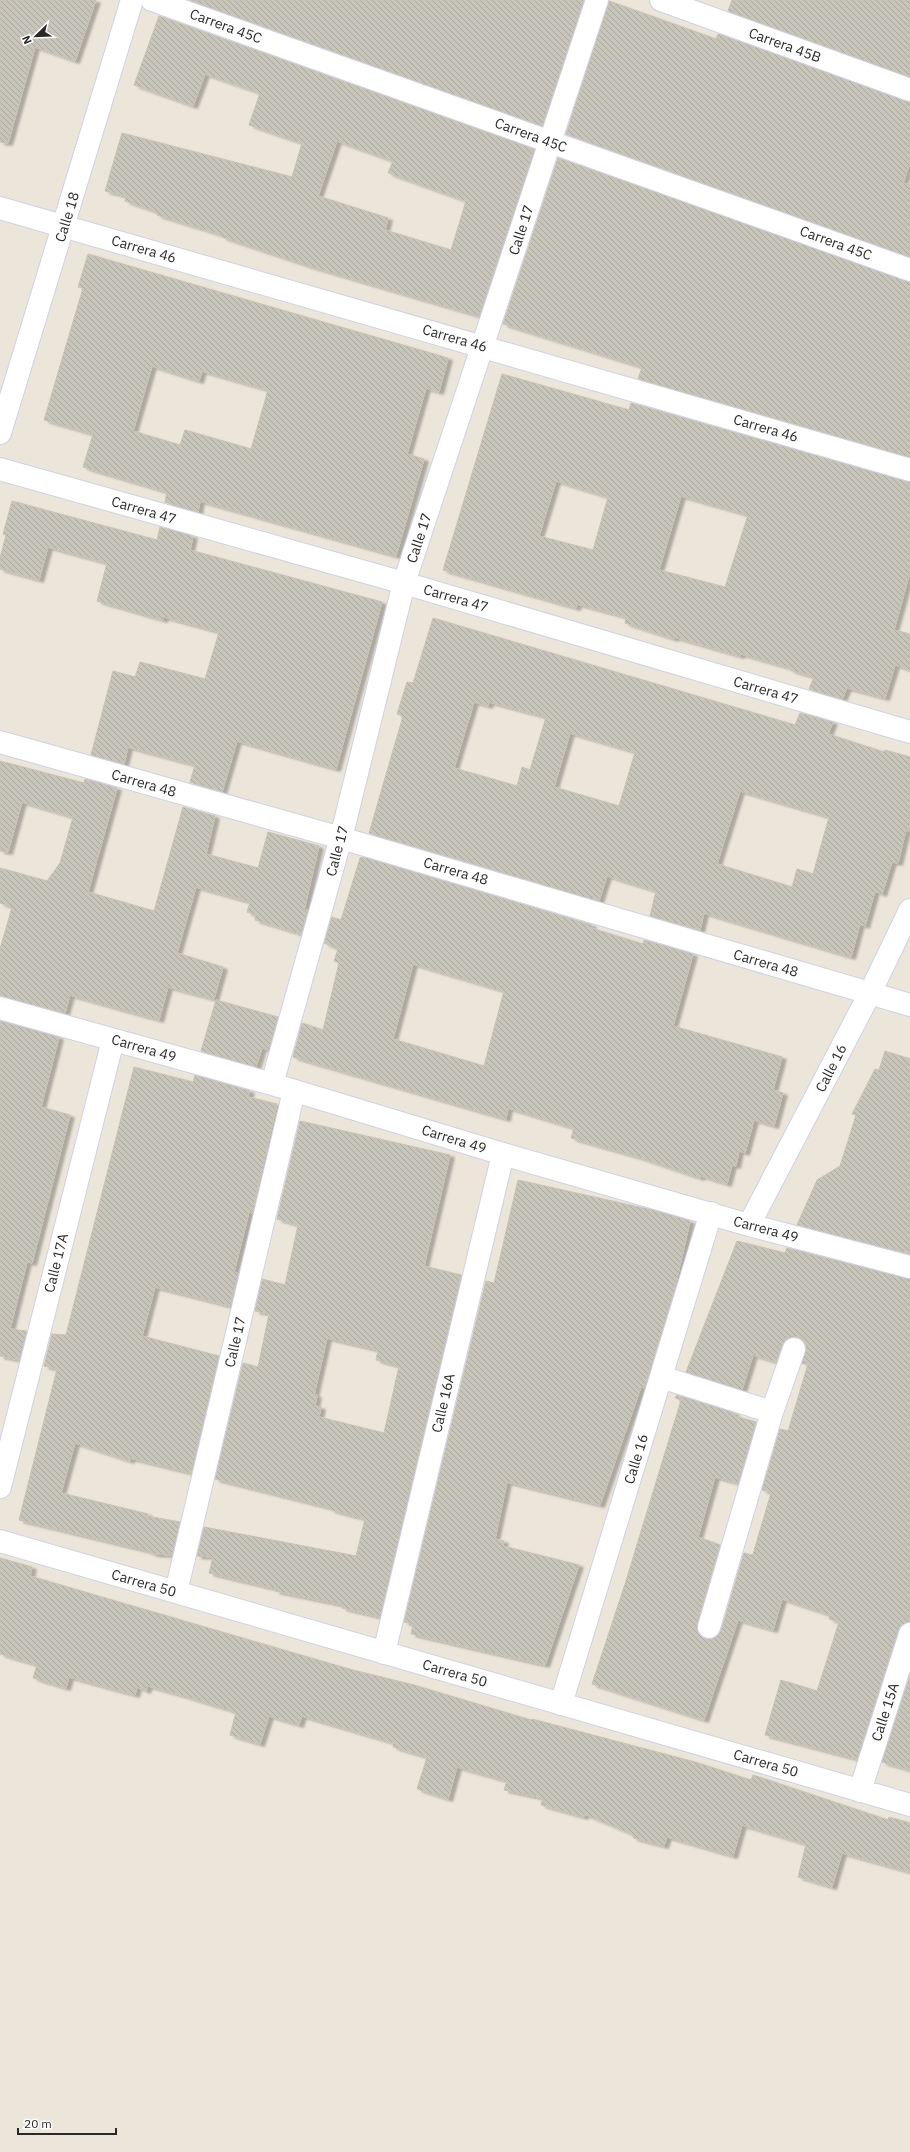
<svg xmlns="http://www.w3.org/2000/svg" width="910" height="2152" font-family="'IBM Plex Sans',sans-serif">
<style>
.building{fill:url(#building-back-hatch);stroke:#c8c2b4;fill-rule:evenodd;filter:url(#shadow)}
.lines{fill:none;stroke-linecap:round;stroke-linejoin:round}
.minor-casing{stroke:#cfd1e3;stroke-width:24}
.minor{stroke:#fff;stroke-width:22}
.labels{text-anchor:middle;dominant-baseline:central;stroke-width:3;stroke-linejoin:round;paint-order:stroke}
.street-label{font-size:14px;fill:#292929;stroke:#fff}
</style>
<defs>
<pattern id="building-back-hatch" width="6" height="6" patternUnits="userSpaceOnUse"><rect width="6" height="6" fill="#c7c4b9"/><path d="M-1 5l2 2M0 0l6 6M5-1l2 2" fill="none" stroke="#aba89f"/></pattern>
<filter id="shadow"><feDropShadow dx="4.5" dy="2.5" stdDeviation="1" flood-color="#0004"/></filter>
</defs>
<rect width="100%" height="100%" fill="#ece6da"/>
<!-- building -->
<path class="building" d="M0,0H96L75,61L35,47L8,143L0,142Z
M189,0H584L542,126Z
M732,0H910V77L728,11Z
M609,1L716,39L718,34L910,102V163L903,183L910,185V257L566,134Z
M159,16L534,149L479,316L312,267L222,237V235L157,215V212L125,201L126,196L105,191L122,133L292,177L302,143L249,125L260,93L205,74L193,106L134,85ZM337,141L393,161L388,173L466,201L451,250L385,230L388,218L318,196Z
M558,158L910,282V457L638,379L642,367L503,324Z
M88,254L448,358L439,392L426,388L407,454L424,459L396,556L200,501L198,512L165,502L167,492L83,467L93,434L44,420L83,288L78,287ZM152,366L199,381L202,371L268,390L251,449L185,430L180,445L133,431Z
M502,374L629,410L631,403L910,482V572L894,630L910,634V670L895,665L885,698L847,688L842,699L809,689L814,677L790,670V668L741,654L740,656L674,637V639L625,623L626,617L577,604L576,608L443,570ZM556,481L608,497L593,550L539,536ZM681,496L748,515L725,587L659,570Z
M12,501L157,540L160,527L193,536L190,550L382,602L336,769L237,741L222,792L190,782L195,765L128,747L124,764L91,755L113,671L135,677L140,662L205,679L219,632L164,617L163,620L97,601L107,563L48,547L39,580L0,569V558L6,535L3,534Z
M433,618L795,725L800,713L833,722L828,734L884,752L885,750L910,757V831L906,830L898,863L892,862L882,894L875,891L865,926L860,924L851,957L704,913L700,930L650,916L656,891L607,876L599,901L369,833L403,716L397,714L407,682L413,683ZM474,702L488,706L489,702L546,717L530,770L522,767L517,786L454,768ZM570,733L635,752L619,806L554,787ZM740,791L829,817L813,874L797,869L792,887L717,864Z
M0,761L84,783L85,779L117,788L88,892L154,911L183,807L215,816L206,854L258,868L268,832L319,846L304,910H308L301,934L255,920L256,915L247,912L250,902L196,887L177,953L223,967L214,999L168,987L159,1020L70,995L65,1013L0,996V949L12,907L0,903V868L47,881L60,863L73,817L22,802L8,852L0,851Z
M363,857L592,925L591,928L643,944L644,940L693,954L673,1026L782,1057L773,1090L783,1093L774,1126L754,1120L745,1153L739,1151L736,1166L732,1165L727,1184L701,1176L700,1178L638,1157L571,1138L574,1128L508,1108L506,1119L293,1057L302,1023L323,1030L339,963L334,961L338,949L324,943L332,917L341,920L360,858ZM413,964L504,991L484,1066L393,1039Z
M216,1000L278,1017L269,1050L262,1048L256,1067L201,1051Z
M0,1021L59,1037L41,1107L70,1115L32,1263L27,1262L10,1329L27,1331L19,1360L0,1356Z
M885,1051L910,1059V1254L797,1225L817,1180L840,1166L856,1115L852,1114L875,1069L879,1070Z
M134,1067L193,1082L195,1075L250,1091L248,1097L277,1104L252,1213L249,1212L234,1272L238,1273L230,1306L155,1287L142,1336L219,1356L191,1473L130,1458V1461L75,1443L61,1493L148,1514L147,1516L180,1522L172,1555L154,1554L144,1550L19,1520L57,1369L44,1366L52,1334L66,1335Z
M300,1121L450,1155L424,1266L461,1275L380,1617L342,1608L343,1605L275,1591L276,1589L209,1573L213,1557L197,1556L204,1527L356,1556L365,1519L331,1510V1508L215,1479L243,1363L258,1367L269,1314L255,1311L262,1279L285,1285L298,1225L277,1219ZM327,1338L378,1350L376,1360L399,1366L384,1433L319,1417L321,1407L315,1406L317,1395H314Z
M518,1180L657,1211L690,1221L673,1296L644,1388L641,1387L600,1505L507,1482L495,1539L504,1541L503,1546L579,1565L545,1665L411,1634L413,1624L404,1622L486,1281L494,1283Z
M737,1241L785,1253L787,1248L910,1279V1622L902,1625L898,1630L857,1759L765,1735L781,1680L817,1691L839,1622L829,1619L830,1615L782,1599L773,1630L738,1620L704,1720L592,1684L625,1584L681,1400L675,1398L677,1395L735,1413L734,1416L756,1422L738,1483L715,1477L698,1537L720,1545L697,1623V1630L705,1639H712L721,1631L744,1553L752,1555L753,1554L771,1493L762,1490L780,1429L788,1431L808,1364H802L806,1347L804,1341L798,1337H792L786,1339L782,1345L776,1362L753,1355L742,1390L686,1372Z
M0,1558L32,1567L30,1576L349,1669L414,1685L531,1720L532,1719L695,1762L751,1780L753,1775L888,1820L889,1817L910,1823V1872L842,1853L832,1887L798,1877L806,1844L742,1825L733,1856L667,1837L664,1846L633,1838L634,1835L584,1814V1817L541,1805L543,1798L504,1790L507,1781L457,1767L448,1799L417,1789L427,1757L393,1747L394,1743L302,1716L299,1725L269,1716L260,1744L230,1735L236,1712L184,1696L148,1686L146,1691L137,1687L135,1695L69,1677L66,1688L33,1678L37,1665L0,1654Z
M910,1675V1770L882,1762Z"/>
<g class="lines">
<!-- minor casing -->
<g class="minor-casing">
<path id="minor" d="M152,0L910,270
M661,0L910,90
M0,208L910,470
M0,433L132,0
M0,469L404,583L910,732
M0,742L341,838L910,1005
M0,1008L272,1084L503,1154L749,1225L910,1267
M272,1084L341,838L404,583L597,0
M749,1225L870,993L910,910
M661,1377L772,1412L794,1349
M0,1487L113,1040
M0,1541L910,1805
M176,1592L294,1091
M709,1627L772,1412
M384,1653L503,1154
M561,1704L711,1213
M860,1791L910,1634"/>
</g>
<!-- minor -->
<use href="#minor" class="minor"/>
</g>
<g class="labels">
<!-- street labels -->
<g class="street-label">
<text transform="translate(226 26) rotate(20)">Carrera 45C</text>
<text transform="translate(785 45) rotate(20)">Carrera 45B</text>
<text transform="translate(531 135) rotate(20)">Carrera 45C</text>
<text transform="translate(67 217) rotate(-73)">Calle 18</text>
<text transform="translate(521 230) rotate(-72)">Calle 17</text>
<text transform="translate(836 243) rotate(20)">Carrera 45C</text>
<text transform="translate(144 249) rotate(16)">Carrera 46</text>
<text transform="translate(455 338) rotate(16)">Carrera 46</text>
<text transform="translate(766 428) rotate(16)">Carrera 46</text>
<text transform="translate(144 510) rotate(16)">Carrera 47</text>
<text transform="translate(419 538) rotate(-72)">Calle 17</text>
<text transform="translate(456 598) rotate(16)">Carrera 47</text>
<text transform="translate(766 690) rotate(16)">Carrera 47</text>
<text transform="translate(144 783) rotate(16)">Carrera 48</text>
<text transform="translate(337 851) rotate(-75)">Calle 17</text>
<text transform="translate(456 871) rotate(16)">Carrera 48</text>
<text transform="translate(766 963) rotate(16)">Carrera 48</text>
<text transform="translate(144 1048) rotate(16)">Carrera 49</text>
<text transform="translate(831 1068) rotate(-63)">Calle 16</text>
<text transform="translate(454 1139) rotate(17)">Carrera 49</text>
<text transform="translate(766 1229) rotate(15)">Carrera 49</text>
<text transform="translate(56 1263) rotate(-76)">Calle 17A</text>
<text transform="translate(235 1342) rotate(-77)">Calle 17</text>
<text transform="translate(443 1403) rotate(-77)">Calle 16A</text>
<text transform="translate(636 1459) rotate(-73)">Calle 16</text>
<text transform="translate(144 1583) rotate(16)">Carrera 50</text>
<text transform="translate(455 1673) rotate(16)">Carrera 50</text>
<text transform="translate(885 1712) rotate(-72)">Calle 15A</text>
<text transform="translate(766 1763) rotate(16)">Carrera 50</text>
</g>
</g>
<!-- north arrow -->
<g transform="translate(36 36) rotate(247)" stroke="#ffffff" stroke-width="3" paint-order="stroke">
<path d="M0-3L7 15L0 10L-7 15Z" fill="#292929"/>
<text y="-6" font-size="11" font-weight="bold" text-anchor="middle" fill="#292929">N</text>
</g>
<!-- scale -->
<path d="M18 2128v6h98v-6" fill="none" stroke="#292929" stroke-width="2"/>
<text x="24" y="2128" font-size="12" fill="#292929" stroke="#ffffff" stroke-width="3" paint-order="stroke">20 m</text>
</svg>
